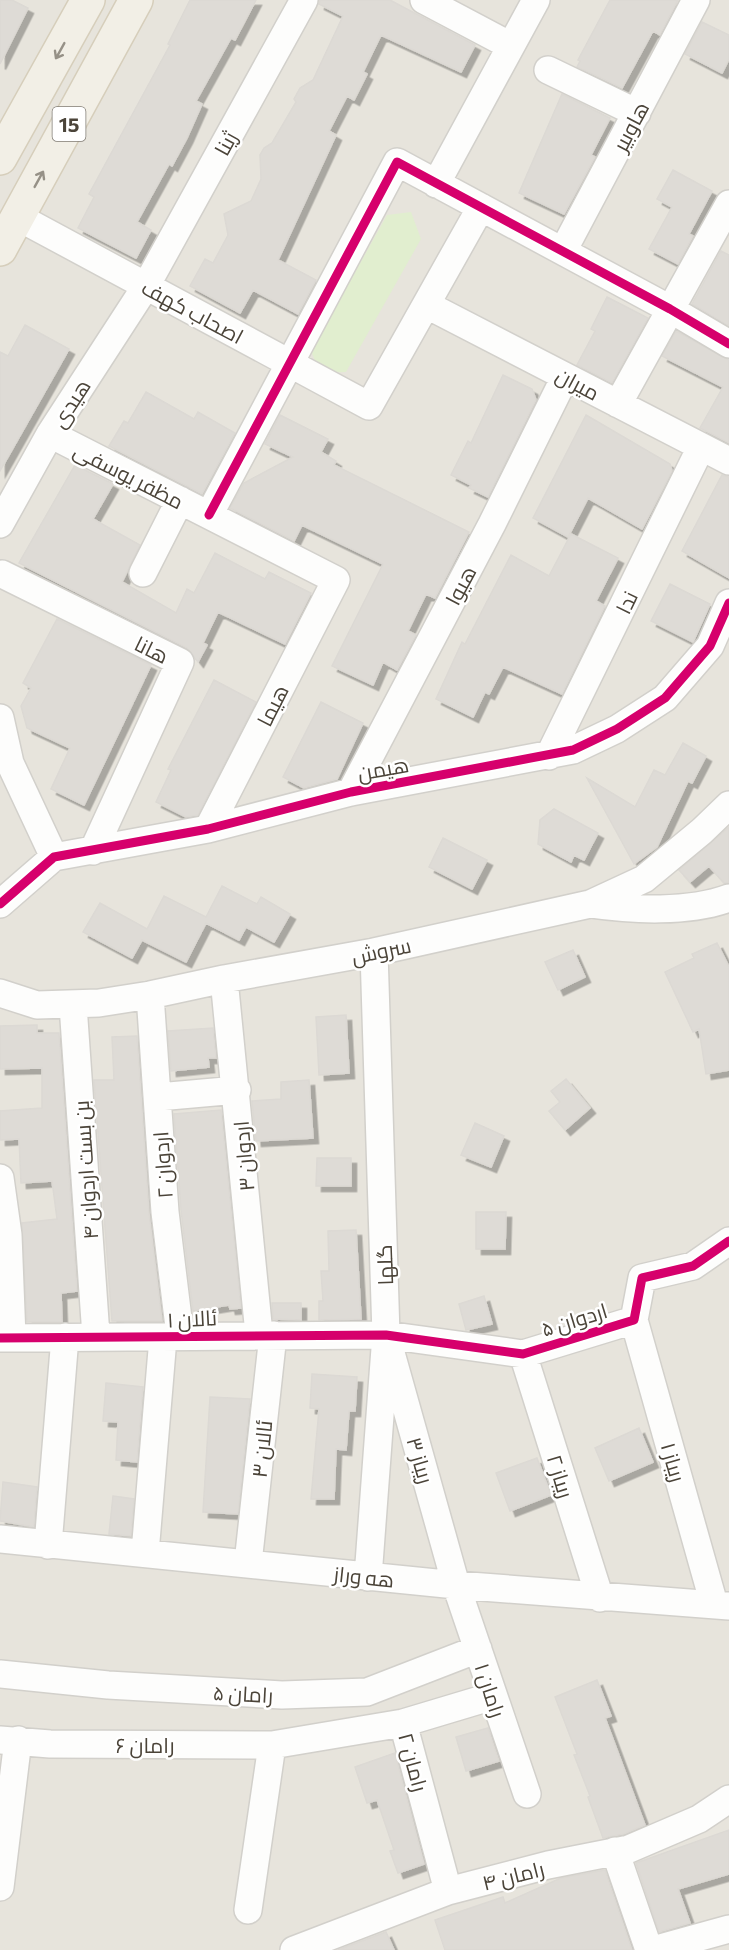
<svg xmlns="http://www.w3.org/2000/svg" width="729" height="1950" font-family="Commissioner,Cairo,sans-serif">
<style>
.residential{fill:#e7e4dc}
.green{fill:#e1eecf}
.building{fill:#dedbd6;stroke:#dcd9d4;stroke-width:1.5;filter:url(#shadow)}
.lines{fill:none;stroke-linecap:round;stroke-linejoin:round}
.minor-casing{stroke:#d2d0cb;stroke-width:30}
.major-casing{stroke:#d6cebb;stroke-width:36}
.minor{stroke:#fdfdfc;stroke-width:27}
.major{stroke:#f2efe6;stroke-width:33}
.cycleway-casing{stroke:#fff;stroke-width:13}
.cycleway{stroke:#d6006c;stroke-width:9}
.oneway{stroke:#969187}
.labels{text-anchor:middle;dominant-baseline:central;stroke-width:5;stroke-linejoin:round;paint-order:stroke}
.shield{fill:#fff;stroke:#817c74;stroke-width:1.5}
.shield-label{font-size:20px;font-weight:bold;fill:#4b4439}
.street-label{font-size:21px;fill:#4b4439;stroke:#fff}
</style>
<defs>
<filter id="shadow"><feDropShadow dx="5.5" dy="5.5" stdDeviation="0" flood-color="#0004"/></filter>
</defs>
<rect width="100%" height="100%" fill="#f4f2ee"/>
<!-- residential -->
<path class="residential" d="M0,0H729V1950H0Z"/>
<!-- green -->
<path class="green" d="M411,212L421,239L346,372L320,373L311,351L387,215Z"/>
<!-- building -->
<path class="building" d="M0,0H12L28,8L0,64Z
M190,0H256L235,40L231,38L196,101L202,104L187,138L172,166L169,164L137,222L151,230L136,258L78,228L94,197L89,194L170,45L168,44Z
M320,0H390L475,45L461,72L381,35L363,72L367,74L354,100L347,96L329,131L336,135L278,260L316,280L298,314L253,290L240,313L190,286L205,259L213,263L228,235L224,214L251,201L261,179L260,155L264,148L272,143L296,102L294,99L300,88L313,80L343,16L319,4Z
M610,0H678L660,35L653,31L622,88L577,67L580,61L578,60Z
M702,22L729,35V59L722,73L685,54Z
M562,94L610,118L591,155L595,157L564,214L519,193Z
M673,170L712,191L689,234L693,236L678,264L649,249L672,207L657,199Z
M721,251L729,255V326L692,304Z
M607,297L648,318L612,383L577,365L595,331L591,329Z
M25,325L69,349L0,471V352L8,356Z
M676,331L729,360V443L700,428L723,387L662,356Z
M503,375L532,389L536,400L488,497L469,488L471,485L451,475L468,441L471,443Z
M146,392L194,419L198,412L235,433L202,494L109,446L124,421L128,423Z
M280,415L328,439L321,452L336,461L334,465L469,532L435,598L426,594L408,631L416,635L397,670L383,662L373,685L332,666L383,564L302,525L294,541L230,508L244,483L293,457L265,444Z
M586,415L670,464L672,471L642,529L588,498L568,537L533,518Z
M75,465L113,484L93,519L140,545L122,582L176,613L187,589L194,593L215,553L265,579L269,572L311,593L285,644L218,612L203,643L207,645L198,662L187,648L19,563Z
M722,475L729,477V578L682,551Z
M571,534L618,558L596,601L605,606L562,694L503,667L489,694L485,692L473,717L436,699L462,642L465,644L511,555L549,576Z
M670,584L710,604L693,642L651,621Z
M57,619L151,665L84,805L51,789L70,748L27,728L21,706L31,688L23,683Z
M214,680L256,702L198,815L186,817L156,802L171,770L168,769Z
M321,702L363,723L337,779L304,788L283,777Z
M683,743L706,756L692,783L688,781L657,847L634,864L587,778L635,807L654,770L665,775Z
M554,809L598,833L584,860L574,855L571,862L538,844L540,820Z
M729,827V883H724L709,866L690,882L679,870Z
M443,838L487,860L472,889L429,867Z
M222,886L257,904L261,897L290,914L274,942L246,927L239,940L206,923L186,962L142,940L132,958L83,932L100,903L147,929L164,896L206,917Z
M717,943L729,967V1070L706,1074L699,1029L693,1032L665,972L694,958L692,954Z
M573,950L585,977L558,990L545,962Z
M346,1015L349,1073L319,1075L316,1017Z
M37,1025V1033H59L77,1291L61,1293L62,1322H27L22,1223L57,1219L52,1181L21,1183L19,1139L0,1140V1111L42,1108V1068L0,1069V1026Z
M213,1028L216,1058H208L209,1067L171,1071L168,1031Z
M137,1036L149,1213L162,1321H112L94,1080H114L112,1037Z
M566,1079L590,1108L565,1130L549,1111L560,1102L551,1091Z
M309,1080L313,1138L256,1141L252,1101L281,1099V1082Z
M221,1110L241,1308L230,1309L229,1305L193,1311L181,1210L174,1114Z
M475,1123L504,1136L491,1167L461,1155Z
M317,1158H351V1186H316Z
M476,1212H506L505,1249H476Z
M356,1230L361,1319L319,1320V1301H323L321,1271H329L328,1231Z
M484,1296L492,1324L466,1330L459,1304Z
M272,1303H301V1320L273,1319Z
M312,1374L357,1377L355,1411H349L346,1450L336,1449L334,1499H311L319,1409L310,1408Z
M106,1383L143,1387L137,1462L116,1460L118,1422L103,1421Z
M210,1397L250,1399L238,1514L203,1512Z
M639,1428L653,1462L609,1481L595,1448Z
M537,1458L551,1495L510,1511L496,1473Z
M3,1482L37,1487L34,1527L0,1521Z
M113,1496L134,1499L131,1536L109,1534Z
M597,1680L611,1716L605,1718L645,1825L624,1834L603,1838L588,1797L590,1796L574,1755L577,1754L555,1697Z
M488,1728L499,1761L466,1771L456,1737Z
M395,1753L424,1864L398,1873L390,1851L394,1850L377,1800L367,1803L355,1767Z
M729,1830V1874L678,1889L690,1923L659,1932L636,1863Z
M605,1870L632,1950H445L435,1920L503,1897L505,1903L561,1878Z
M386,1932L394,1950H338Z"/>
<g class="lines">
<!-- minor casing -->
<g class="minor-casing">
<path id="minor" d="M424,0L511,46
M548,70L637,113
M436,184L536,0
M18,217L369,406L481,207
M563,251L696,0
M427,305L729,461
M618,404L729,204
M50,434L336,580L208,829
M209,515L397,162L670,309L729,344
M0,524L50,434L146,286L304,0
M143,573L180,500
M2,574L180,662L93,851
M0,718L10,763L54,857
M549,756L701,447
M351,792L492,524L565,377
M0,904L54,857L208,829L351,792L573,750L617,729L665,698L710,646L729,603
M590,904C632,910 689,913 729,898
M224,979L259,1334
M0,993L37,1005L99,1003L150,995L224,979L374,952L590,904L644,879L702,831L729,805
M150,995L165,1212L180,1335
M73,1005L96,1336
M158,1097L237,1090
M0,1178L8,1235L12,1337
M634,1320L714,1604
M0,1338L386,1335L523,1354L634,1320L642,1278L693,1266L729,1241
M391,1353L456,1585L527,1794
M523,1354L600,1598
M0,1539L456,1585L729,1606
M48,1545L65,1337
M145,1553L163,1338
M248,1563L273,1335
M368,1577L386,1335L374,952
M0,1674L108,1685L282,1695L367,1692L478,1649
M0,1740L50,1744L272,1745L403,1723
M615,1851L649,1950
M0,1887L18,1740
M448,1891L403,1723L493,1696
M248,1910L272,1745
M294,1950L448,1891L548,1865L629,1849L699,1819L729,1799
M653,1950L729,1929"/>
</g>
<!-- major casing -->
<g class="major-casing">
<path id="major" d="M0,158L88,0
M0,249L136,0"/>
</g>
<!-- minor -->
<use href="#minor" class="minor"/>
<!-- major -->
<use href="#major" class="major"/>
<!-- cycleway casing -->
<g class="cycleway-casing">
<path id="cycleway" d="M209,515L397,162L670,309L729,344
M0,904L54,857L208,829L351,792L573,750L617,729L665,698L710,646L729,603
M0,1338L386,1335L523,1354L634,1320L642,1278L693,1266L729,1241"/>
</g>
<!-- cycleway -->
<use href="#cycleway" class="cycleway"/>
</g>
<!-- one-way arrows -->
<defs><path id="oneway-shaft" d="M-6 0H5M1.5-3L5.5 0L1.5 3" fill="none" stroke-width="1.6" stroke-linecap="round" stroke-linejoin="round" transform="scale(1.5)"/></defs>
<g class="oneway">
<use href="#oneway-shaft" transform="translate(60 51) rotate(119)"/>
<use href="#oneway-shaft" transform="translate(39 179) rotate(-61)"/>
</g>
<g class="labels">
<!-- shield labels -->
<rect class="shield" x="52.5" y="107" width="33" height="34" rx="4.5"/>
<g class="shield-label">
<text x="69" y="124">15</text>
</g>
<!-- street labels -->
<g class="street-label">
<text transform="translate(630 126) rotate(-62)">هاوبیر</text>
<text transform="translate(225 143) rotate(-61)">ژینا</text>
<text transform="translate(193 311) rotate(28)">اصحاب کهف</text>
<text transform="translate(578 383) rotate(28)">میران</text>
<text transform="translate(70 403) rotate(-57)">هیدی</text>
<text transform="translate(129 475) rotate(27)">مظفر یوسفی</text>
<text transform="translate(460 585) rotate(-62)">هیوا</text>
<text transform="translate(626 602) rotate(-64)">ندا</text>
<text transform="translate(152 649) rotate(26)">هانا</text>
<text transform="translate(272 705) rotate(-63)">هیما</text>
<text transform="translate(383 768) rotate(-10)">هیمن</text>
<text transform="translate(381 950) rotate(-12)">سروش</text>
<text transform="translate(243 1156) rotate(-95)">اردوان ۳</text>
<text transform="translate(162 1165) rotate(-94)">اردوان ۲</text>
<text transform="translate(85 1170) rotate(-94)">بن بست اردوان ۴</text>
<text transform="translate(384 1265) rotate(-92)">گلها</text>
<text transform="translate(192 1318) rotate(-3)">ئالان ۱</text>
<text transform="translate(574 1319) rotate(-17)">اردوان ۵</text>
<text transform="translate(261 1449) rotate(-84)">ئالان ۳</text>
<text transform="translate(421 1460) rotate(74)">ریباز ۳</text>
<text transform="translate(674 1462) rotate(74)">ریباز ۱</text>
<text transform="translate(561 1476) rotate(73)">ریباز ۲</text>
<text transform="translate(364 1576) rotate(6)">هه وراز</text>
<text transform="translate(491 1690) rotate(72)">رامان ۱</text>
<text transform="translate(243 1693) rotate(3)">رامان ۵</text>
<text x="145" y="1744">رامان ۶</text>
<text transform="translate(414 1762) rotate(75)">رامان ۲</text>
<text transform="translate(513 1875) rotate(-14)">رامان ۴</text>
</g>
</g>
</svg>
